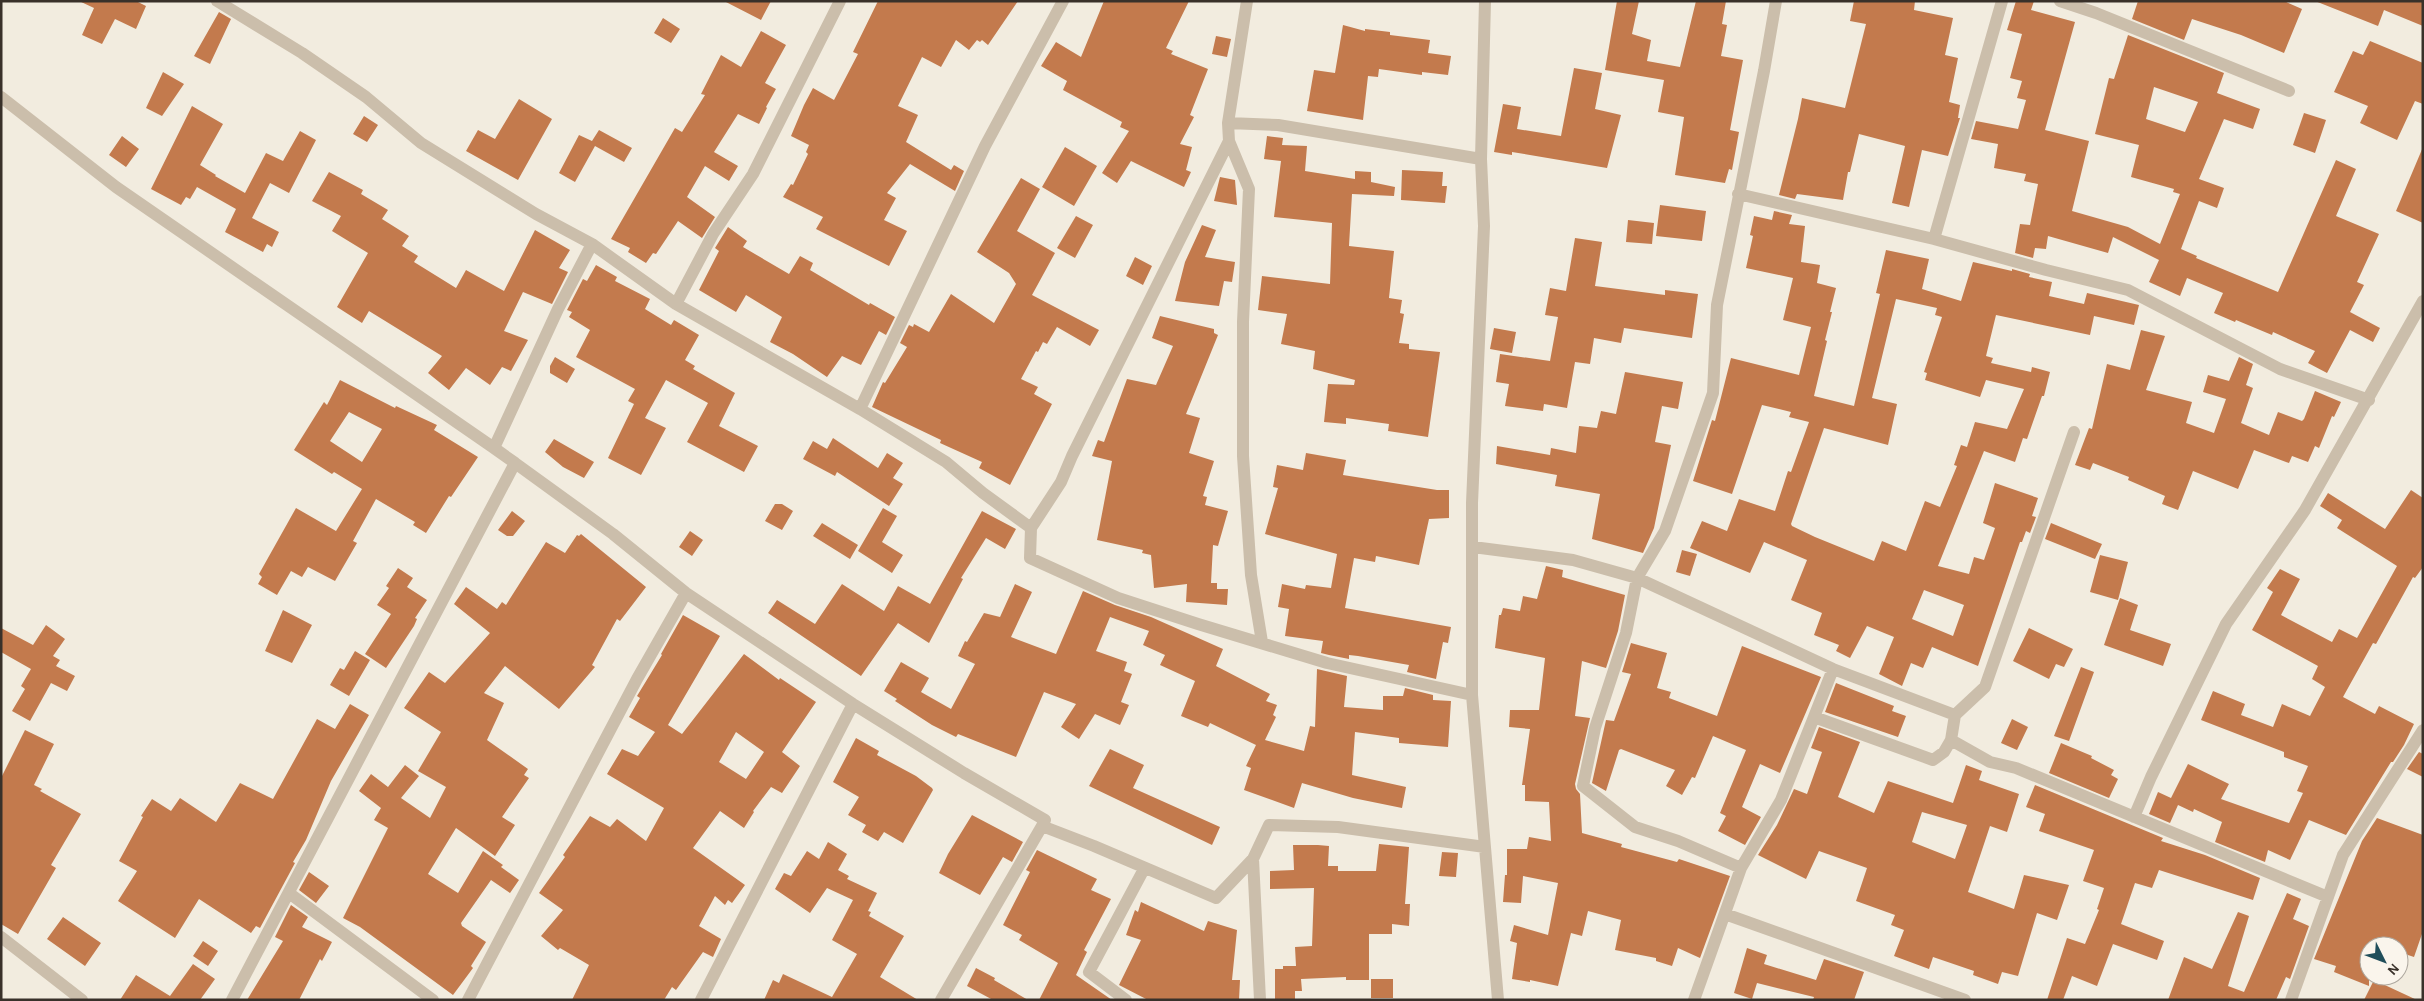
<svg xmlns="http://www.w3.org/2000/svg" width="2424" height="1001" font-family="'Alegreya Sans',sans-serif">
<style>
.building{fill:#c37a4d;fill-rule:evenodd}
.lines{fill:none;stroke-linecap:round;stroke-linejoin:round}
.street{stroke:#cbbeab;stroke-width:12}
</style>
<rect width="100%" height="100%" fill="#f2ecdf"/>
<!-- building -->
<path class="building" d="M79,1H136L146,6L136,29L115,19L102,44L82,35L94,8Z
M724,1H771L761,20Z
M878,1H1018L988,45L982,40L980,42L977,40L969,50L956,40L941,67L922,57L898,106L918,115L906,142L951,170L954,165L964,171L955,191L910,164L887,193L896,198L884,220L907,231L889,266L816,229L823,217L783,197L791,184L793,185L808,154L806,152L809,145L791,136L804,105L813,88L834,100L858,54L853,52Z
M1104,1H1189L1166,48L1173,51L1171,54L1208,69L1190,115L1194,117L1180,144L1192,147L1186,170L1191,172L1184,187L1131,161L1117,183L1102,173L1129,131L1120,127L1122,122L1063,90L1067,81L1041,66L1056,42L1081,57Z
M1617,1H1639L1632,34L1651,40L1647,61L1680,67L1696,1H1726L1722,24L1727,25L1721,56L1743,60L1730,130L1739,132L1732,170L1729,169L1725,183L1675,175L1684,117L1658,112L1664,80L1605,70Z
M1854,1H1915L1914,10L1953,18L1945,55L1958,58L1949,102L1960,105L1958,118H1960L1948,156L1922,150L1909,207L1892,203L1905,146L1859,134L1850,172H1848L1843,200L1797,194L1795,199L1779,195L1798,119L1802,98L1845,108L1866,24L1850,21Z
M2016,1H2034L2031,10L2075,22L2045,130L2089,141L2072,211L2128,227L2160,244L2180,194L2173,192L2174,189L2131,177L2139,145L2095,134L2109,78L2114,79L2128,35L2224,73L2217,93L2260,109L2253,129L2224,119L2199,179L2224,188L2217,208L2199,201L2181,249L2197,256L2196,258L2278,292L2336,160L2356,169L2336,216L2379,234L2357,282L2364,285L2350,312L2380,328L2373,342L2350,330L2327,373L2308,363L2315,351L2273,332L2272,335L2236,320L2235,322L2214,313L2223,293L2187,278L2180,296L2149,282L2159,260L2113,237L2108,253L2048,236L2046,249L2035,248L2033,258L2015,253L2020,224L2030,225L2038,184L2024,181L2026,174L1994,168L1998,144L1971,139L1976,121L2018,129L2026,100L2017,98L2022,81L2010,78L2022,34L2007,30ZM2154,87L2198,102L2185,132L2146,119Z
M2138,1H2284L2302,9L2284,53L2241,35L2192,19L2184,40L2132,19Z
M2315,1H2423V26L2384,10L2378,26Z
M219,12L231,19L210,64L194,56Z
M663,18L680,29L671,43L654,33Z
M1343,25L1365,31V29L1390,32V35L1430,40L1428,53L1451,56L1448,75L1422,72V75L1379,69L1378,77L1368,76L1363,120L1307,111L1314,70L1335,73Z
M761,31L786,45L765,83L776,89L766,107L767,108L759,124L738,114L714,152L738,166L729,181L705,166L687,197L715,217L702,238L678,221L656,254L653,253L646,263L628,252L630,248L611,239L675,128L682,132L705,95L701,94L721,55L741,67Z
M1216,36L1231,39L1227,57L1212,54Z
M2370,41L2423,63V104L2415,101L2397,140L2360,123L2368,106L2334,92L2353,51L2363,55Z
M1574,68L1602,73L1595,109L1621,115L1607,168L1512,152V155L1494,152L1503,104L1521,107L1517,129L1561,136Z
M163,72L184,84L162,116L146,108Z
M519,99L552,119L518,180L466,151L478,130L495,139Z
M192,106L223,124L200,165L216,175L215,176L245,193L266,153L283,161L300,131L316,140L289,193L270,183L252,218L279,232L272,247L267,244L263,252L225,232L236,209L197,187L190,199L186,197L181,205L151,189Z
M2304,113L2326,120L2315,153L2293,145Z
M364,116L378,125L367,142L353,134Z
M599,130L632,148L624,162L595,146L575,182L559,173L579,135L592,141Z
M122,136L139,149L126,167L109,155Z
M1267,136L1283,138L1282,145L1307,146L1305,171L1355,179V171L1371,172V182L1395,187L1394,196L1352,194L1349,246L1394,251L1389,298L1402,300L1400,313L1404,314L1399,343L1409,344V349L1440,352L1428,437L1388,431L1389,424L1346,418V424L1324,422L1328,384L1354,385L1355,380L1313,369L1315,351L1281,344L1287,314L1258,310L1262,276L1330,284L1332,223L1274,217L1281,161L1264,159Z
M1065,147L1097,166L1074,206L1042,187Z
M2423,147V223L2396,211Z
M1402,170L1443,172L1442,186H1447L1445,203L1401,200Z
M329,172L363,190L361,194L388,210L382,219L409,236L402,246L418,256L414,262L456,288L466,270L504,291L535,230L570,250L559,268L568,272L552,304L523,292L504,331L528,340L511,371L502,367L490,385L466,368L449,390L428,373L442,356L369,311L362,323L337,307L368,253L332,231L341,216L312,201Z
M1220,177L1235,180L1237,205L1214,201Z
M1021,178L1040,189L1017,231L1055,253L1032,295L1099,330L1090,346L1057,327L1047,344L1043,342L1038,352L1036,351L1021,379L1038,387L1034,394L1052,404L1010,485L979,468L982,462L940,443L941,440L872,407L883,382L885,383L907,347L900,343L909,325L913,327L914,324L929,332L951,294L994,323L1016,284L1009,273L977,252Z
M1660,205L1706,211L1702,241L1656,236Z
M1774,211L1792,215L1789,224L1805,226L1801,262L1820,265L1817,283L1836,288L1830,312H1832L1825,340L1827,341L1814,396L1854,406L1880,294L1876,293L1886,250L1929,259L1922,289L1961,301L1973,262L2012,271V269L2030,274L2029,277L2052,282L2049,296L2084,304L2087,293L2139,305L2134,325L2094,316L2090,335L1996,315L1986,356L1993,358L1991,363L2031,372L2032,367L2050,372L2044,396H2042L2027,439L2023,438L2015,462L1984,451L1938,566L1969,574L1974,557L1984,560L1995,528L1983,523L1995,483L2038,498L2032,516L2036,517L2030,533L2026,531L2022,542H2020L1978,666L1932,647L1923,668L1911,663L1902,686L1879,674L1894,637L1867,626L1850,658L1836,651L1839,645L1814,635L1822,613L1791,600L1807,560L1764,542L1750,573L1690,548L1702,521L1727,531L1739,499L1775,511L1788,471L1791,472L1809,422L1789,417L1791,412L1762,405L1732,494L1693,481L1712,420L1715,421L1731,358L1799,375L1811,327L1783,320L1793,278L1746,268L1753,236L1750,235L1754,216L1772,220ZM1896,299L1937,308L1935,315L1942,317L1924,372L1927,373L1925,380L1980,397L1986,380L2024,389L2007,429L1975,422L1967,447L1961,445L1954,465L1957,466L1940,507L1925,501L1906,551L1882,541L1874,561L1815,537L1792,526L1791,524L1824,428L1888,445L1897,404L1872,398ZM1924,590L1964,605L1953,636L1912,619Z
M1076,216L1093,225L1075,258L1057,248Z
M1628,220L1654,223L1652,244L1626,242Z
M1202,225L1216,230L1205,257L1235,262L1232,282L1224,281L1219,306L1175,301L1185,262Z
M728,227L747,241L743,247L789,274L800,256L813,263L810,270L869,305L870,303L895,317L886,335L879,331L861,365L842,356L827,377L793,354L770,342L782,317L746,295L736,312L699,290L719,251L715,248Z
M1575,238L1602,242L1595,286L1665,295V290L1698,294L1692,338L1624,328L1621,343L1594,338L1590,364L1575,362L1567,408L1544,404L1543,411L1505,406L1509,384L1496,382L1500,354L1550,361L1558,317L1545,315L1550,288L1566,291Z
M1135,257L1152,266L1143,285L1126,276Z
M596,265L617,277L615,281L650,299L645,309L671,325L674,320L699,335L685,360L695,366L693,369L735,393L719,426L758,446L744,472L687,442L708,403L666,380L645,418L666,428L641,475L608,458L634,404L628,401L635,389L576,357L590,330L569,317L572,312L567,310L583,279L587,281Z
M1160,316L1214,329V333L1218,335L1186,414L1200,418L1189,453L1214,461L1203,496L1207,497L1205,505L1228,511L1218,546L1213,545L1211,583H1217V589H1228L1227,605L1186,602L1187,584L1154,588L1151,555L1142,553L1143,550L1097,540L1112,461L1092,456L1098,440L1104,442L1127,379L1156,385L1173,346L1152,338Z
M1494,328L1516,332L1512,353L1490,349Z
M2141,330L2165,336L2146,390L2192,402L2186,423L2214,433L2226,399L2203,392L2208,375L2229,381L2239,357L2253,364L2246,385L2253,388L2241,423L2269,435L2278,412L2302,421L2304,419L2315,391L2341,402L2334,417L2332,416L2319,448L2315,446L2308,462L2292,456L2289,463L2254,450L2238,489L2193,471L2178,510L2162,504L2165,496L2128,480L2129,477L2093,463L2090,470L2075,465L2089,428L2092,429L2107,364L2130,370Z
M555,357L575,369L567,383L550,373V366Z
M1625,372L1683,382L1678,409L1662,406L1655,442L1671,445L1654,528L1643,553L1592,539L1600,494L1555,486L1557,475L1496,464L1497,446L1550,455L1551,448L1576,453L1579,426L1597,428L1601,411L1616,414Z
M340,380L395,408L396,406L437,425L434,430L478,457L451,497L449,496L426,533L413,525L415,522L376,499L353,541L357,543L335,581L308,567L302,577L291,571L277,595L258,584L262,577L259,574L296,508L336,531L362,489L334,472L332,474L294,450L324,402L327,405ZM349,412L382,429L362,462L330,441Z
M833,438L878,468L887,453L903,463L893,478L903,484L889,506L837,472L835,476L803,459L813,441L827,449Z
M554,439L594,462L584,478L563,467L545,452Z
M1306,453L1346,460L1343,475L1437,490H1449V518L1429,519L1419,565L1376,556L1375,562L1354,558L1345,608L1451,627L1448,643L1443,642L1436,679L1407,672L1409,665L1358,656L1349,655V659L1329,655L1321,653L1323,641L1285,636L1289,609L1278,607L1282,584L1305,589L1306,585L1331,588L1337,554L1265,534L1278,488L1273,487L1277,465L1303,470Z
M2411,490L2423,498V567L2415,578L2413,577L2376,644L2373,643L2343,697L2375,714L2379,706L2414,724L2404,745L2393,762H2391L2346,835L2309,820L2290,860L2268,850L2265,862L2215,842L2222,822L2194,809L2193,812L2178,805L2170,823L2149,814L2158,792L2171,798L2188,764L2229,784L2221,799L2289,823L2303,793L2297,791L2308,766L2284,757V752L2201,720L2213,691L2245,704L2241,715L2273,727L2282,704L2310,716L2325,687L2312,679L2318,666L2252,630L2273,592L2267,588L2280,569L2300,579L2281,615L2332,642L2339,629L2357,638L2397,566L2337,528L2342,520L2320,506L2328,493L2385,529Z
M775,504H782L793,511L782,530L765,521Z
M883,508L897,516L882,542L903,555L892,573L858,551Z
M512,511L525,521L513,536H507L498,530Z
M982,511L1016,529L1005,549L986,538L961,578L963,579L929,643L898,623L861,676L768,613L777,600L815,624L842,584L884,611L898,586L930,604Z
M822,523L858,545L850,559L813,536Z
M2051,523L2102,544L2095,559L2045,539Z
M690,531L703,540L692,556L679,547Z
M581,534L646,587L620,621L617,619L592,665L595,667L559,709L505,666L484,693L504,703L487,740L528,769L524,775L529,778L502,817L515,825L495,856L456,828L428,874L458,893L483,851L503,865L501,867L519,880L510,893L491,880L461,923L462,926L486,942L471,966L473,968L453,995L360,927L343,918L388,828L374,820L381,808L359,791L371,774L388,787L405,765L419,776L401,798L430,818L446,787L418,771L441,732L404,708L429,672L445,683L490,633L454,604L466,587L497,609L502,602L506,605L546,542L565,553L577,535L579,536Z
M1682,550L1697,554L1690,576L1676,572Z
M2100,555L2128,562L2118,600L2090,592Z
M1546,566L1563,570L1562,577L1625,595L1618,631L1606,668L1582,661L1575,716L1590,718L1575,784L1576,789L1580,794L1582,833L1622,844L1621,847L1677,862L1679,859L1730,876L1700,958L1678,948L1672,966L1656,961V958L1615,950L1621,920L1588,911L1582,936L1571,933L1558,986L1530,980V982L1512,979L1517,943L1510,941L1514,925L1548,935L1558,883L1523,876L1521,903L1503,902L1505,875H1507V849H1527L1529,837L1551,841L1549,802L1525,801V785H1522L1530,729L1509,727L1510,710H1539L1545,658L1495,648L1499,615H1501L1503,608L1520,611L1523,596L1537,599Z
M398,568L413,578L407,587L427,600L415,618L417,619L414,626L386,668L365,654L391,614L377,605L389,588L386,586Z
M1015,584L1032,592L1011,637L1056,654L1083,591L1115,605L1151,617L1223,649L1216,666L1270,694L1266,701L1277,705L1273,715L1276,717L1265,740L1304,751L1310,726L1315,727L1317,669L1347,676L1344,707L1383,710V696H1403L1405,688L1433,695V700L1451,701L1448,747L1399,743V738L1355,732L1352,775L1406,787L1402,808L1353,798L1302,783L1294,808L1244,790L1251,768L1246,766L1256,745L1210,723L1208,727L1181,716L1195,681L1160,665L1165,655L1143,645L1149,631L1110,617L1096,651L1127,662L1124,671L1132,674L1121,702L1129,705L1120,725L1095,714L1079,739L1061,727L1076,704L1044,692L1016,757L958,734L956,737L932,725L895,701L897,699L884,691L901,662L929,678L921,692L951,709L975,664L958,656L965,641L967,642L984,613L1000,617Z
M2120,598L2138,605L2130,630L2171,644L2163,666L2104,645Z
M283,610L312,625L292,663L265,651Z
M683,615L720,636L668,725L682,734L744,654L779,680L780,678L816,702L782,752L800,766L782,793L771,787L753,811L754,812L744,828L720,811L693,848L745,885L732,903L728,900L725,905L715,896L699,926L721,939L713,957L703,952L676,990L672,987L664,1000H572L589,965L560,948L558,950L541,936L563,910L539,893L565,857L563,855L590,816L610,827L617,819L646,841L664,808L607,774L622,749L638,756L655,732L629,717L640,698L637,696L662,655L661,654ZM736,732L764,752L746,779L719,762Z
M46,625L65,639L53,656L60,660L56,666L75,676L67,691L51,683L30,721L12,711L25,689L21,686L31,669L1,652V628L33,645Z
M2029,628L2073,649L2064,667L2056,664L2049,679L2013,661Z
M1631,643L1667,653L1657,688L1671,692L1669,698L1717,716L1742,646L1821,677L1780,773L1760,764L1742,807L1761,817L1745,845L1718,831L1726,816L1720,813L1746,750L1713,736L1695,778L1692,777L1682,795L1666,786L1675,770L1621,749L1619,750L1606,791L1592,783L1606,720L1614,721L1631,674L1622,672Z
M355,651L370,660L349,696L330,685L340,668L344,670Z
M2081,667L2094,672L2069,741L2054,736Z
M1836,683L1894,706L1892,711L1906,716L1898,737L1825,712Z
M350,704L369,715L331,781L306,840L293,862L295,863L260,928L256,926L251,933L199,899L175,938L118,901L137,871L119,861L143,817L141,816L152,799L171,811L180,798L216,822L240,783L273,799L317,719L335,729Z
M2012,719L2028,727L2017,750L2001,743Z
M1819,727L1860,742L1838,797L1874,813L1888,781L1953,803L1966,765L1982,771L1979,780L2019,794L2007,832L1990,826L1968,892L2014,909L2024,875L2069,885L2057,920L2037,913L2018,976L2002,972L1998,984L1973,975L1974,971L1933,957L1929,969L1894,956L1904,930L1891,925L1895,915L1856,901L1867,868L1819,851L1806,879L1758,855L1777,825L1794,789L1807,794L1822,752L1811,748ZM1922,812L1967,825L1955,859L1912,842Z
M25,730L54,744L34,785L42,789L40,791L81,814L51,865L56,868L18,934L1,924V778Z
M856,738L879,751L877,755L916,776L932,788L933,790L903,843L884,832L878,841L862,832L866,825L848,815L859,797L833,782Z
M2061,743L2092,756L2091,758L2114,770L2111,775L2118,779L2109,798L2049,773Z
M1110,749L1144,765L1133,788L1220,827L1212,845L1089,786Z
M2419,752L2423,754V777L2407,769Z
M2035,785L2163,838L2161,841L2205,855L2260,878L2253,900L2159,870L2152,888L2135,883L2121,924L2164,941L2157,960L2113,944L2097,986L2072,976L2063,1000H2047L2067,938L2085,944L2099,910L2097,909L2104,888L2083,881L2094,850L2039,831L2045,814L2026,807Z
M972,815L1023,842L1012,862L1003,857L980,895L939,873L948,854Z
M2377,818L2423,835V931L2414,957L2399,952V946H2381L2369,942V986L2334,972L2336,966L2314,959L2362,841Z
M828,842L847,854L838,870L849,876L847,879L877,893L868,911L871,912L869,916L904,936L880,977L918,1000H764L773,980L779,983L783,974L832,997L857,954L832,940L853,900L827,888L810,913L775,889L784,873L791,876L807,851L819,859Z
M1379,844L1409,847L1405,904H1410L1409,926L1392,924V934H1369V980H1346V977L1301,979L1302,991H1295V1000H1275V969H1283V966H1296L1295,947L1312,946L1314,888L1270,889V871L1294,870L1293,845H1318L1329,846L1328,866H1338V871H1376Z
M1037,850L1097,879L1091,890L1111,899L1084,950L1087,952L1076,975L1112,1000H1039L1058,963L1019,940L1022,935L1003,925L1030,872L1026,870Z
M1442,852L1458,853L1456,877L1439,876Z
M309,872L329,886L316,903L299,890Z
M2287,893L2301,899L2293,919L2309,926L2290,979L2286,977L2276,1000H2168L2184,957L2212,969L2238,912L2249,916L2228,986L2244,992Z
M1141,902L1204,931L1208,921L1237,930L1232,980H1240L1239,1000H1148L1119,985L1141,940L1126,935L1135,910L1138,912Z
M291,905L308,917L302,927L332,942L322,961L320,959L299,1000H247L283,941L275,937Z
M63,917L101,943L85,966L47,939Z
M203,941L218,951L208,966L193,956Z
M1747,948L1767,955L1764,964L1816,980L1824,959L1864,972L1854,1000H1813L1814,997L1757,983L1752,999L1734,993Z
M193,964L215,979L200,1000H120L136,975L170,996Z
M976,968L995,978L994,980L1028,1000H993L967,986Z
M1371,979H1393V998H1371Z
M2374,980L2417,1000H2364Z"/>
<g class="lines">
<!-- street -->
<path class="street" d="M217,1L302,53L366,97L421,143L536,214L592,244L676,304L860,409L946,462L983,493L1031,528L1030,558L1118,598L1198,624L1327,663L1472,695
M1247,1L1228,123L1229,141L1249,189L1243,322V456L1251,575L1262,642
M1485,1L1481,159L1484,226L1472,503V695L1498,1000
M2060,1L2096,13L2289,91
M1,97L116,187L494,448
M1228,123L1278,125L1481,159
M1738,194L1934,239L2046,270L2128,290L2280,369L2369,400
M1934,239L2002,1
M676,304L713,234L753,174L840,1
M860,409L985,146L1063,1
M515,463L613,534L686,593L853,704L964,773L1045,820L1042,826L1094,846L1216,898L1253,859L1269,825L1338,827L1485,847
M1031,528L1061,482L1072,456L1229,141
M1473,547L1573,560L1637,578L1833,669L1955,715L1951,740L1990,762L2016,768L2328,897
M1833,669L1814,717L1933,760L1944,752L1951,740
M1955,715L1985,687L2074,432
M2134,817L2151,777L2226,624L2305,510L2423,301
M1253,859L1260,1000
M1741,868L1678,841L1635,827L1583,786L1595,728L1626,633L1637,578L1665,531L1713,393L1717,305L1764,71L1776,1
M289,893L433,1000
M1725,914L1965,1000
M1,937L82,1000
M232,1000L515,463L494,448L558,309L592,244
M468,1000L637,679L686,593
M701,1000L853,704
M941,1000L1042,826
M1126,1000L1089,972L1144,869
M1694,1000L1741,868L1781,800L1814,717
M2291,1000L2343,855L2423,730"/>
</g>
<!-- border -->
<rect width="2424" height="1001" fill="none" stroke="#39312a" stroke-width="5"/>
<!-- north arrow -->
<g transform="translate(2384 961) rotate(132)"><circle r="24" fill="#faf5ec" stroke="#ada79e"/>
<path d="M0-4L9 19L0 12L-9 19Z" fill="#204e5a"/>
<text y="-8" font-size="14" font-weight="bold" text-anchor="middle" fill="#39312a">N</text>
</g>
</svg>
